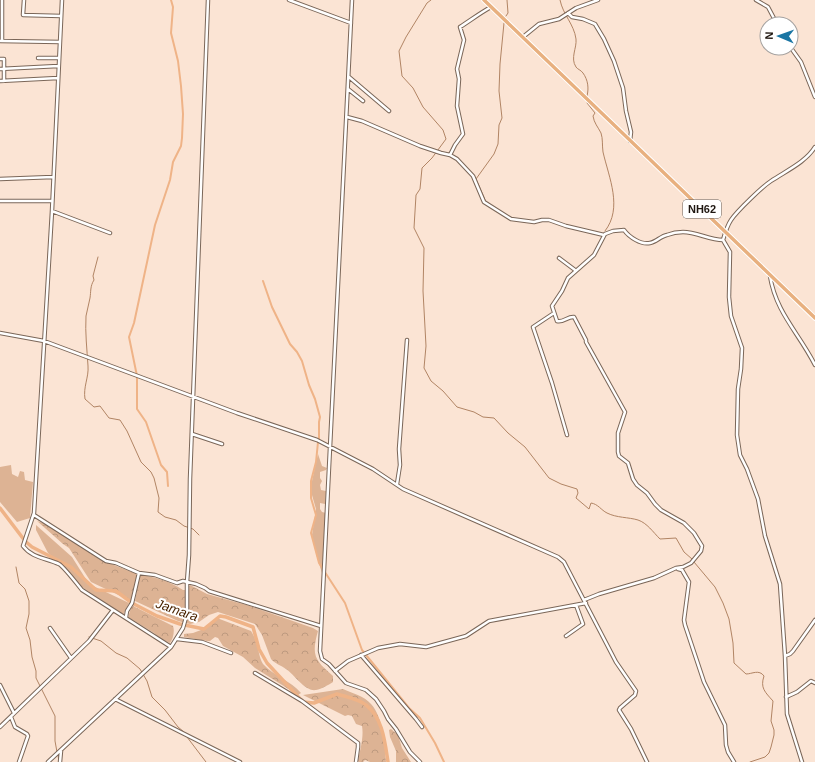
<svg xmlns="http://www.w3.org/2000/svg" width="815" height="762" font-family="Helvetica,sans-serif">
<style>
.grass{fill:#ddb394}
.forest{fill:url(#forest-crowns)}
.lines{fill:none;stroke-linecap:round;stroke-linejoin:round}
.stream{stroke:#b18464;stroke-width:1}
.canal{stroke:#efb387;stroke-width:2}
.river{stroke:#efb387;stroke-width:3.5}
.minor-casing{stroke:#7a6658;stroke-width:4.5}
.major-casing{stroke:#fff;stroke-width:5.5}
.minor{stroke:#fff;stroke-width:2.5}
.major{stroke:#e8b07f;stroke-width:3.5}
.labels{text-anchor:middle;dominant-baseline:central;stroke-width:4;stroke-linejoin:round;paint-order:stroke}
.shield{fill:#fff;stroke:#625d58;stroke-width:1}
.shield-label{font-size:11px;font-weight:bold;fill:#1f1711}
.water-label{font-size:13px;font-style:italic;fill:#492300;stroke:#fff}
</style>
<defs>
<pattern id="forest-crowns" width="20" height="18" patternUnits="userSpaceOnUse"><rect width="20" height="18" fill="#ddb394"/><path d="M2 6a3 3 0 1 1 6 0M12 15a3 3 0 1 1 6 0" fill="none" stroke="#bd997f"/></pattern>
</defs>
<rect width="100%" height="100%" fill="#fbe4d4"/>
<!-- grass -->
<path class="grass" d="M318,454L322,466L327,468L326,470L320,472V478L322,481L320,485L321,490L326,491L325,504L320,503V509L322,512L326,513L322,573L317,557L312,535L316,509L312,495V481Z
M11,465L12,474L18,477L20,471L24,472L25,480L33,482L30,518L17,522L0,502V467Z
M36,525L72,557L89,584L129,603L123,615L82,587L64,566L48,553L36,530Z"/>
<!-- forest -->
<path class="forest" d="M37,521L46,524L101,560L137,574L131,601L91,582L69,548L63,544Z
M140,575C156,577 169,581 183,590H186L190,585L207,594L250,606L313,628L318,631C311,656 315,660 333,676V682C328,685 322,689 316,690C305,692 294,674 286,669C281,665 275,664 271,659L262,635L255,624L218,612L209,615L199,622L190,624L178,621L135,601Z
M133,606L173,626C175,631 173,639 170,643L161,639L154,633L128,617L131,608Z
M217,618L251,631C253,634 255,638 256,642C259,649 259,658 263,664C274,676 291,681 301,693L298,695L255,668L243,657L223,646L218,638L215,637L210,641H207L184,637V634L193,633L201,630Z
M343,689C352,693 364,696 371,704C383,717 385,745 386,762H370L365,760L363,762H359L358,761C360,750 364,737 362,726L356,724L352,716L348,715L345,716L303,695Z
M391,729L398,735L402,748L411,762H396V751L390,737L389,730Z"/>
<g class="lines">
<!-- stream -->
<path class="stream" d="M431,0L427,3L406,37L399,51L402,76L413,88L423,107L443,130L446,139L432,158L422,168L420,189L416,195L414,228L424,248L423,291L426,346L424,368L431,381L443,391L457,407L474,412L483,417L494,418L508,433L525,447L549,478L561,484L577,489L578,493L576,498L589,509L591,503C598,504 601,510 607,513C617,518 628,517 638,520C647,523 653,532 660,539L676,538L684,552L692,559
M560,0C563,15 574,24 576,39C577,48 570,58 576,67C577,69 581,70 583,73C588,80 589,88 587,96L590,99
M506,16L508,13L507,0
M587,103L595,113L593,116C594,123 598,127 601,133C603,139 602,145 603,152C609,178 623,208 605,231
M486,202L476,179L494,154L498,144L499,125L502,118L499,91L500,64L504,23
M98,257L93,276L94,280C90,286 91,292 90,298C89,304 87,310 86,316C85,333 87,349 88,366C89,377 83,387 85,399L94,407L100,406L109,418L120,420L127,431L141,462L151,472L154,478L159,498L158,512L165,517L176,520L184,526L193,529L199,535
M694,562L715,587L723,603L729,619L733,643L734,663L746,674C752,674 759,669 764,676C760,688 765,692 773,701L771,721L774,730V735L771,747L769,753L765,757L750,762
M16,567L19,583L25,589L29,601V614L26,628L30,640L32,657L36,671V678L55,716V741L57,752
M89,637L101,641L116,653L127,658L140,669L147,681L152,697L165,710L178,727L184,732
M187,737L206,762
M58,755L59,762"/>
<!-- canal -->
<path class="canal" d="M263,281L272,307L290,344L297,352L302,361L309,385L315,399L320,417L319,422V440
M318,442L316,462L311,481V498L316,515L311,533L319,563L345,603L362,650L409,708L420,718L435,743L444,762
M168,486L167,472L161,465L146,422L137,409V376L129,337L134,323L155,225L170,180L173,162L181,146L182,138L183,114L181,86L178,61L171,33L173,7L171,0"/>
<!-- river -->
<path class="river" d="M0,508L25,541L32,547L71,567L96,590L116,591L132,603L157,616L180,624L204,629L220,616L226,617L253,627L259,649L267,663L303,702L314,703L337,694C346,697 359,699 366,705C383,718 385,743 388,762"/>
<!-- minor casing -->
<g class="minor-casing">
<path id="minor" d="M24,0L23,15L61,16
M289,0L351,23
M352,0L320,651L322,659L329,664L346,683L366,690L376,699L384,711L388,719L396,729L410,752L420,762
M756,0L768,7L777,24
M568,13L572,17L583,19L595,24L604,39L614,61L623,88L626,111L631,132L630,141
M523,37L539,24L559,19L576,8L598,0
M0,41L60,42
M2,41V0
M791,48L801,62L815,97
M38,58H59
M0,59H4V81
M0,69L58,66
M349,77L389,111
M0,81L58,78
M348,89L363,101
M347,117L362,121L420,146L441,153L450,155L457,159L473,176L484,202L511,219L534,222L542,220H549L566,226L604,235
M450,155L455,145L463,134L457,106L459,79L457,69L464,40L460,27C471,20 480,13 491,7
M0,179L53,177
M0,201H52
M52,211L110,233
M559,258L575,270
M770,276C776,313 799,333 815,365
M554,313L533,327L552,383L567,435
M0,333L44,341L237,413L317,440L373,469L403,489L558,557L564,562L616,662L636,691L635,695L620,708L619,710L631,729L647,762
M192,434L222,444
M397,484L400,465L399,449L407,340
M34,515L106,561L116,563L139,573L155,575L177,583L183,581L196,584L205,588L209,591L321,626
M678,569L682,570L689,582L684,620L685,625L704,682L725,725L726,745L728,752L734,762
M584,600L599,594L654,578L676,568L683,567L691,563L701,551L702,546L694,533L684,523L661,510L655,504L647,493L637,485L633,479L628,463L619,456L618,452V433L625,412L586,342V340L574,317C568,316 563,323 557,321L552,306L562,291L568,278L594,255L605,234L613,231L624,230C629,237 641,245 650,243C656,242 661,236 667,235C672,233 678,232 683,232C697,232 709,240 723,240
M126,617L127,611L132,603L139,573
M50,628L71,658
M566,636L583,624L576,605
M177,639L202,642L231,653
M171,647L183,628L187,614V582L189,555L190,479L208,0
M361,655L416,719L422,727
M785,656L790,654L793,651L815,620
M335,671L348,661L378,648L400,644L426,647L466,636L489,621L586,603
M255,673L302,701L358,743V747L356,762
M0,685L14,713
M786,697L797,692L811,681L815,683
M115,699L240,762
M11,717L15,727L27,734L28,736L19,762
M0,727L89,641L113,610
M48,762L171,647L82,590C78,585 63,566 59,564C46,558 32,558 23,546L34,513L52,211L62,0
M60,762L61,751
M802,762L787,714L785,656L780,584L765,536L758,499L747,469L740,455L737,435L738,389L741,369L742,348L731,316L729,297L730,252L723,240C725,233 727,226 731,220C737,211 762,187 771,181C786,171 806,162 815,147"/>
</g>
<!-- major casing -->
<g class="major-casing">
<path id="major" d="M484,0L815,318"/>
</g>
<!-- minor -->
<use href="#minor" class="minor"/>
<!-- major -->
<use href="#major" class="major"/>
</g>
<g class="labels">
<!-- shield labels -->
<rect class="shield" x="683" y="200" width="38" height="18" rx="3"/>
<g class="shield-label">
<text x="702" y="209">NH62</text>
</g>
<!-- water labels -->
<g class="water-label">
<text transform="translate(177 610) rotate(19)">Jamara</text>
</g>
</g>
<!-- north arrow -->
<g transform="translate(779 36) rotate(272)"><circle r="19" fill="#ffffff" stroke="#a5a2a0"/>
<path d="M0-3L7 15L0 10L-7 15Z" fill="#1a75a3"/>
<text y="-6" font-size="11" font-weight="bold" text-anchor="middle" fill="#1f1711">N</text>
</g>
</svg>
